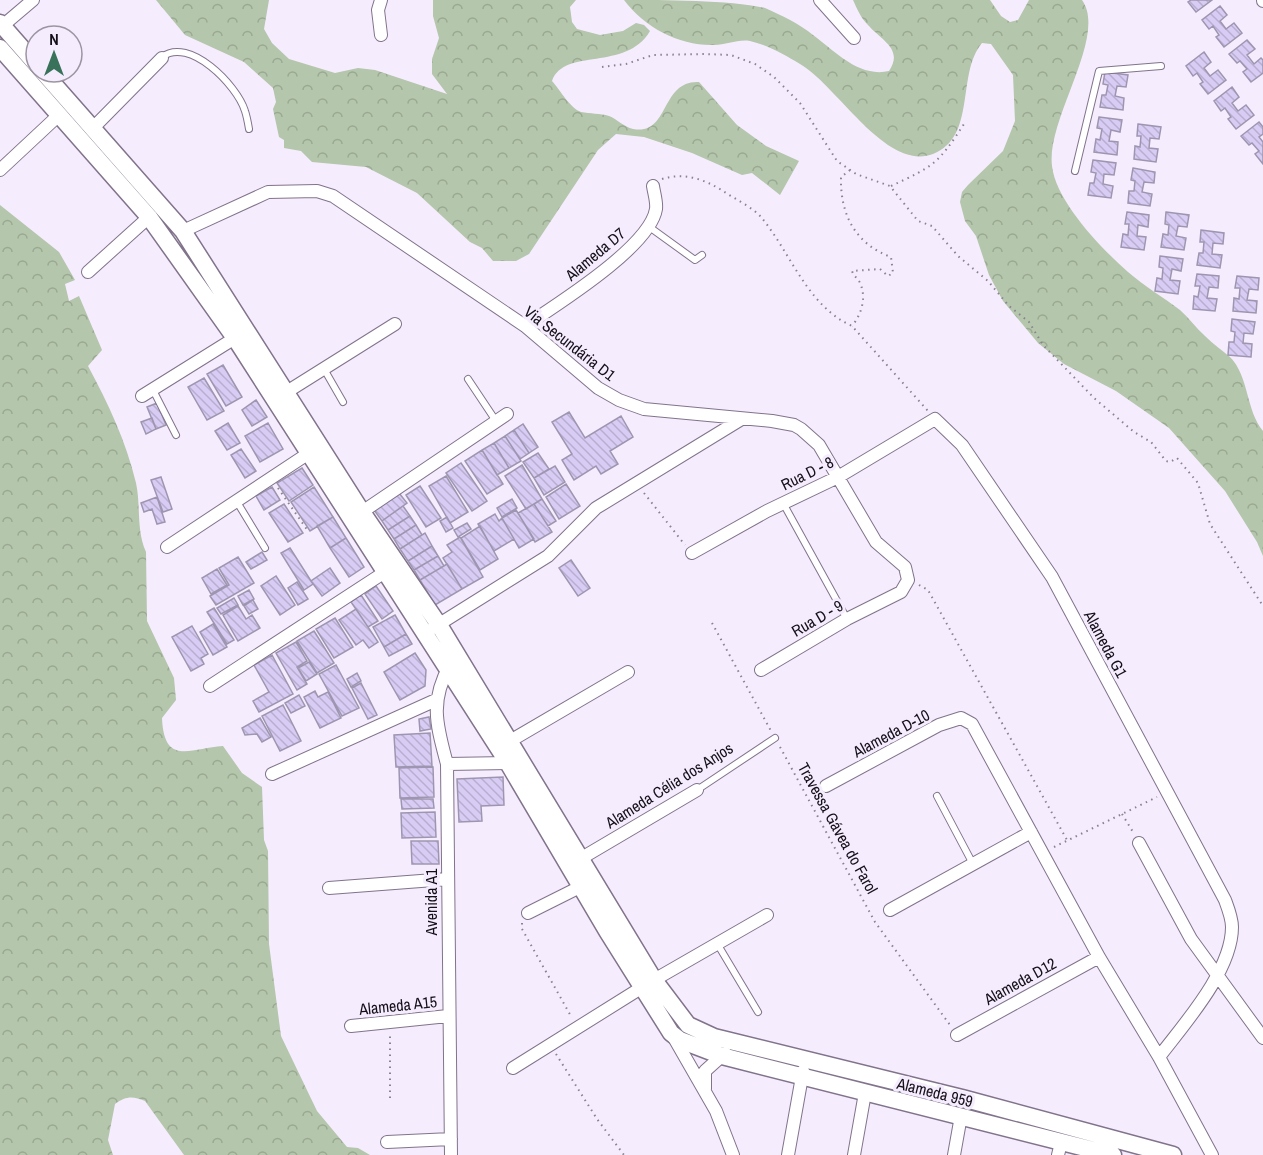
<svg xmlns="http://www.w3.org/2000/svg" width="1263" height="1155" font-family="'Archivo Narrow',sans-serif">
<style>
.forest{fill:url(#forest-crowns)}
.building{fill:url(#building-back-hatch);stroke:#9e96b0;stroke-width:1.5}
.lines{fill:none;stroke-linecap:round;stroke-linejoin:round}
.lane-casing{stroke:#81738b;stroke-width:8}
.street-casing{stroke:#81738b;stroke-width:14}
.secondary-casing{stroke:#81738b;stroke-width:19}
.path{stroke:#89828f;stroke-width:2;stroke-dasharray:1.5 4.5;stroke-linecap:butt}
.lane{stroke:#fff;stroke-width:6}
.street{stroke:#fff;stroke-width:12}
.secondary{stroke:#fff;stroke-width:16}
.labels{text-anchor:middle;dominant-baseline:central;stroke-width:6;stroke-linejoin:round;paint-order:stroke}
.street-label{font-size:16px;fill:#140f18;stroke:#f5ecfd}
</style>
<defs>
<pattern id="forest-crowns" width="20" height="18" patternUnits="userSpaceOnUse" patternTransform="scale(1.5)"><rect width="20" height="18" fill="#b4c6ab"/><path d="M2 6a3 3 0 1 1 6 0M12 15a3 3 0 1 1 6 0" fill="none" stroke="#9aa992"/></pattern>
<pattern id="building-back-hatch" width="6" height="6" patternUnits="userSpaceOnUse" patternTransform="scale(1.5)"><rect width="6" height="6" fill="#d8ccf4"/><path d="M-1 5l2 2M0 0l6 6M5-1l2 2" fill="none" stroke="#b8aed0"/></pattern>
</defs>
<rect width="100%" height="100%" fill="#f5ecfd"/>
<!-- forest -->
<path class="forest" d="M156,0H269L264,29L272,43L289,59L335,73L358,68L375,70L447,94L432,74V59L439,38L433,16V0H576L570,7L572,22L577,29L600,35L623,31L636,23L644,25L650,31C626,72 564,47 552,81C560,90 570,108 581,112C590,114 600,113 609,116C617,119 624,127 633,129C670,136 660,80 699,82L737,125L766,146L799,161L780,195L752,173L742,175L692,153L644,137L616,134L598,150L529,254L516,261H493L482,248L470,242L417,193L366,167L312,162L301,151L284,148V140L279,137L273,109L276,102L273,88L244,62L185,35Z
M624,0C664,0 731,0 765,8C781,15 800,24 813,35C835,51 859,78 889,71C904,49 881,40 868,25C861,18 857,9 853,0H990L1001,16L1010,22L1018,20L1029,0H1082C1108,36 1046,119 1052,166C1056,202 1102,249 1128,272C1144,286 1163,297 1180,310C1189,318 1196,328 1205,336C1213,344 1222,350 1230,357C1249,376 1246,411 1263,431V556L1257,542L1225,491L1169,428L1116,391L1064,364L1038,343L1003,301L989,275L976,236L965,221L960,202L962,192L968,185L1003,151L1015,121L1013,75L991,44L982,43C956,74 977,137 933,154C886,172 837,85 800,64C785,55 768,45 750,41C738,39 726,45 714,45C680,46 645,28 624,0Z
M0,205L59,252L75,280L65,284L69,301L79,296L102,350L88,366C108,403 126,441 136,483C141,506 136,530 146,552L147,621L174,678L176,700L162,718C164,767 191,748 223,746L242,773L262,787L264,840L268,851L269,944L281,1036L317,1111L347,1147L358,1148L370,1155H184L145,1101C133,1096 126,1096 115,1104L108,1140L113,1155H0Z"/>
<!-- building -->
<path class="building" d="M1191,0H1212L1196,12L1188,2Z
M1220,6L1227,15L1220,21L1226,29L1234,23L1242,33L1224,47L1216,37L1219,35L1213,26L1209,29L1202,20Z
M1247,40L1255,49L1247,55L1254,64L1261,58L1263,60V73L1251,82L1243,72L1247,69L1240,61L1237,63L1229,54Z
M1204,52L1211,62L1204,68L1210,76L1218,70L1226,80L1208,94L1200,84L1203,82L1197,73L1193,76L1186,66Z
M1105,72L1128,75L1126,87L1117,86L1115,96L1124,98L1123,110L1100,107L1102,95H1106L1108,85L1103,84Z
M1232,87L1239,97L1232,103L1238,111L1246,105L1254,115L1236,129L1228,119L1231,117L1225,108L1221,111L1214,101Z
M1099,117L1122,120L1120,132L1111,130L1109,141L1118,142L1117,155L1094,152L1096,139L1100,140L1102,129L1097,128Z
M1259,122L1263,127V134L1259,137L1263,142V164L1255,154L1259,151L1252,143L1249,145L1241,136Z
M1138,124L1161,127L1159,139L1150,138L1149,148L1158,149L1156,162L1134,159L1135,146L1140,147L1141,136H1137Z
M1093,160L1116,163L1114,175L1104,174L1103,184L1113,186L1111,198L1088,195L1090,183H1094L1096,173L1091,172Z
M1133,168L1155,172L1154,183L1144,182L1142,192L1152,194L1150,206L1128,203L1129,191H1134L1135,181L1131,180Z
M1127,212L1149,215L1148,227L1138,225L1137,236L1146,237L1144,250L1121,247L1123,234L1128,235L1129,224H1125Z
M1166,212L1189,215L1187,227L1178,226L1176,236L1186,238L1184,250L1161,247L1163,234L1168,235L1169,225L1165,224Z
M1201,230L1224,233L1223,244L1213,243L1212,254L1222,255L1220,268L1197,265L1199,253H1203L1204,242H1200Z
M1160,256L1183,259L1181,271L1172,269L1170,280L1180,281L1178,294L1155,291L1157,278L1162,279L1163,268L1159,267Z
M1197,274L1219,276L1218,288L1209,287L1207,298L1217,299L1215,311L1193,309L1194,296L1198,297L1200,286H1195Z
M1237,276L1259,278L1258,290L1249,289L1247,300L1257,301L1256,313L1233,311L1234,298L1239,299L1240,288H1235Z
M1232,319L1255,322L1253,334L1244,333L1243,343L1252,344L1251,357L1228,355L1229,342H1234L1235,332L1231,331Z
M223,365L242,397L226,406L207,374Z
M204,378L224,411L207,420L188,387Z
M256,400L267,417L252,426L242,410Z
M157,403L166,425L156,429L147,407Z
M569,412L585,438L621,416L633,437L610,451L618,464L601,474L596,466L574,480L562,460L572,454L552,422Z
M152,418L156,429L146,434L141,422Z
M228,423L240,443L227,450L215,431Z
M268,423L283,449L260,462L245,436Z
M523,424L538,447L529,453L514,430Z
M514,430L529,453L520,459L505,436Z
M505,436L521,461L509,468L494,443Z
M494,443L509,468L497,475L482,450Z
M241,449L256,471L245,478L231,455Z
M482,450L503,484L487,494L465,461Z
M538,453L549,469L534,478L523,462Z
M461,463L487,501L472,511L446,473Z
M522,465L542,499L526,509L505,476Z
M555,466L565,482L544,495L534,478Z
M302,468L313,485L289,501L277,483Z
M446,476L468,512L450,523L429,486Z
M161,477L172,509L163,512L151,480Z
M566,484L580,506L559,519L546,497Z
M420,486L441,518L426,527L406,495Z
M272,487L280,500L264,510L256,496Z
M314,487L333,517L310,531L291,502Z
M399,493L407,503L382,521L374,510Z
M157,497L165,522L157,524L152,509L144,512L141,503Z
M512,499L517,508L502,517L497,508Z
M542,499L556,521L548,526L534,504Z
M284,504L303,533L288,542L269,513Z
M534,504L552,532L535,542L518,513Z
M403,506L410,516L388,530L382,521Z
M516,510L534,539L519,548L502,518Z
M495,514L499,521L502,518L514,539L494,551L478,524Z
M410,516L416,525L394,539L388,530Z
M333,517L346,538L330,548L317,526Z
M447,517L453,528L446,532L440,521Z
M467,523L471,529L458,537L454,530Z
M416,525L422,535L400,549L394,539Z
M480,526L498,559L480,570L461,538Z
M425,533L432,546L408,561L400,549Z
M460,537L483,577L462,589L443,558L452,552L447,545Z
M346,538L364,567L349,577L330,548Z
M432,546L438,556L414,570L408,561Z
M290,548L313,584L304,590L281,553Z
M262,552L267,560L251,569L246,562Z
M438,556L444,566L420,580L414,570Z
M238,557L254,583L216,605L210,596L229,585L219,568Z
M571,560L590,588L578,596L559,568Z
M447,564L462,589L435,605L420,580Z
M330,568L340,583L322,596L311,581Z
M217,569L227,585L211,594L202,578Z
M276,576L295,605L280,615L261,586Z
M297,582L308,599L298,605L288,588Z
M376,586L393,611L382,619L365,594Z
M249,590L254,599L243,605L238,596Z
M361,595L378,621L368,627L351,602Z
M234,598L238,605L221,614L217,608Z
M253,600L258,609L249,614L244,606Z
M238,606L246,619L252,615L260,628L238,641L223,615Z
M214,608L234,640L227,644L207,612Z
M356,609L378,642L369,648L363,640L356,645L339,620Z
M395,615L406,634L384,647L373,627Z
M335,618L353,647L334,658L316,629Z
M213,624L227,647L213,655L200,632Z
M192,626L208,654L201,658L204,664L191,671L172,637Z
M314,631L334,663L317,673L297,641Z
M406,634L412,644L389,656L384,647Z
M296,642L307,661L297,667L307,684L297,690L276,653Z
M415,653L426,670L425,686L400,700L384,672Z
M272,655L293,694L259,712L253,701L269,692L254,665Z
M309,662L317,674L306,681L298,668Z
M336,665L359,708L342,716L319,674Z
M357,673L361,681L351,687L347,679Z
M361,683L377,715L368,719L352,688Z
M315,691L318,697L328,692L341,718L320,728L304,697Z
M299,695L305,706L291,713L285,703Z
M283,705L301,741L280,751L262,716Z
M429,717L431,729L420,731L419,719Z
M260,718L271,737L262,742L257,734L245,735L242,728Z
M430,733L432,766L396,767L394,735Z
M433,767L434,797L400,798L399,768Z
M503,777L504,805L481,806L482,821L459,822L457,779Z
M401,799H433L434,808L402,809Z
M435,812L436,837L402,838L401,813Z
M411,841H438L439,864H412Z"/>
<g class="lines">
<!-- lane casing -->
<g class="lane-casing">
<path id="lane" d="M162,57C189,36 237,85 245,111C247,117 248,123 249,129
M1075,171L1099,71L1161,66
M648,226L695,260L702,255
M324,369L343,402
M468,379L496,421
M153,390L176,435
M237,502L265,548
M783,503L847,619
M697,790L775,738
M937,796L973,864
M718,945L758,1012"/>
</g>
<!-- street casing -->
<g class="street-casing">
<path id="street" d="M381,0L378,10L381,35
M820,0L854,38
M1263,0V1
M0,28L33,0
M93,128L162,58
M0,170L60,114
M183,231L268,192L317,191L333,196L525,326L598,388L619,400L644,409L772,421L794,425L801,429L819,445L876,542L905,567L908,580L901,592L847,619L761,670
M88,272L149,217
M525,326C556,305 650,247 656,209C657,202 654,193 653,186
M285,393L395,324
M142,396L235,338
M362,512L507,414
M167,547L309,453
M692,553L767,511L838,477L935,419L962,445L1052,577L1225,900C1228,908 1232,918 1232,927C1232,971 1184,1024 1159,1057
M433,628L548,556L596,508L740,420
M450,665C429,702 437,726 447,764L451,1155
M210,686L385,572
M510,741L628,672
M447,764L508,763
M272,774L436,700
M826,786L939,725L961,718L972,724L1099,957L1159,1057L1212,1155
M1139,843L1191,939L1263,1038
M580,859L697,790
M329,888L447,879
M890,910L1031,832
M528,913L580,887
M654,980L767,915
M351,1026L448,1016
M957,1035L1099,957
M673,1036L716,1111L733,1155
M513,1068L641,988
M705,1089V1071L725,1053
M387,1142L451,1139
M788,1155L803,1071
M854,1155L865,1093
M954,1155L961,1116
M1058,1155L1061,1143"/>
</g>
<!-- secondary casing -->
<g class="secondary-casing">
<path id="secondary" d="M0,23L36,64
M0,48L149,217L235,338L508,763L607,931L671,1033L680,1040L722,1056L1113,1155
M43,72L183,231L362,512L439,625L654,980L688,1025L714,1037L962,1098L1173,1155"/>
</g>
<!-- path -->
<path class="path" d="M602,67L626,64L653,55L705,54L731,55L755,64L774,77L800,103L837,161L856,174L890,186L918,221L932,226L958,256L988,281L1009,306L1029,322L1043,345L1094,398L1134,432L1151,442L1166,461L1170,462L1177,458L1198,483L1210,524L1263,606
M850,170L841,177C840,214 855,244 891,257L893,273L888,276L880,269L852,271C854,277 858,278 860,283C867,298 861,315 852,326
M662,179C684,172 704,179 723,191C735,199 752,207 761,217C791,253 807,306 852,326L928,411
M891,186C934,166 938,164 964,124
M278,488L308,531
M644,493L685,545
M919,585L928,590L1067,840
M712,623L771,731
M780,747L875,922L950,1025
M1122,814L1133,832
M1054,847L1157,797
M522,923V929L572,1018
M556,1054L597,1119L624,1155
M390,1098V1033"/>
<!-- lane -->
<use href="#lane" class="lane"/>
<!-- street -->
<use href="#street" class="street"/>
<!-- secondary -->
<use href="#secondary" class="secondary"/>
</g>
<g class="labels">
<!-- street labels -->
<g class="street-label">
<text transform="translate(595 254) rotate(-40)">Alameda D7</text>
<text transform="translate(570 343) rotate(38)">Via Secundária D1</text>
<text transform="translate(807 473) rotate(-26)">Rua D - 8</text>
<text transform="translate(817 618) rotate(-30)">Rua D - 9</text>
<text transform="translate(1106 644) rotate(62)">Alameda G1</text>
<text transform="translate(891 733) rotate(-28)">Alameda D-10</text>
<text transform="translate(669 785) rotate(-32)">Alameda Célia dos Anjos</text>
<text transform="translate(838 828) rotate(61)">Travessa Gávea do Farol</text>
<text transform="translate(431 902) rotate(-90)">Avenida A1</text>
<text transform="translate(1020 981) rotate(-29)">Alameda D12</text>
<text transform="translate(398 1005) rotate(-6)">Alameda A15</text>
<text transform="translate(935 1092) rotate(14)">Alameda 959</text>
</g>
</g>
<!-- north arrow -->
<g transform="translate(54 54)"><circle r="28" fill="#f5ecfd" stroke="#9b94a1" stroke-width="1.5"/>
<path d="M0-4.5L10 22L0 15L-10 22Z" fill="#38725a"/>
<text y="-9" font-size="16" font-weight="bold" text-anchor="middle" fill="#140f18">N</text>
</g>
</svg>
